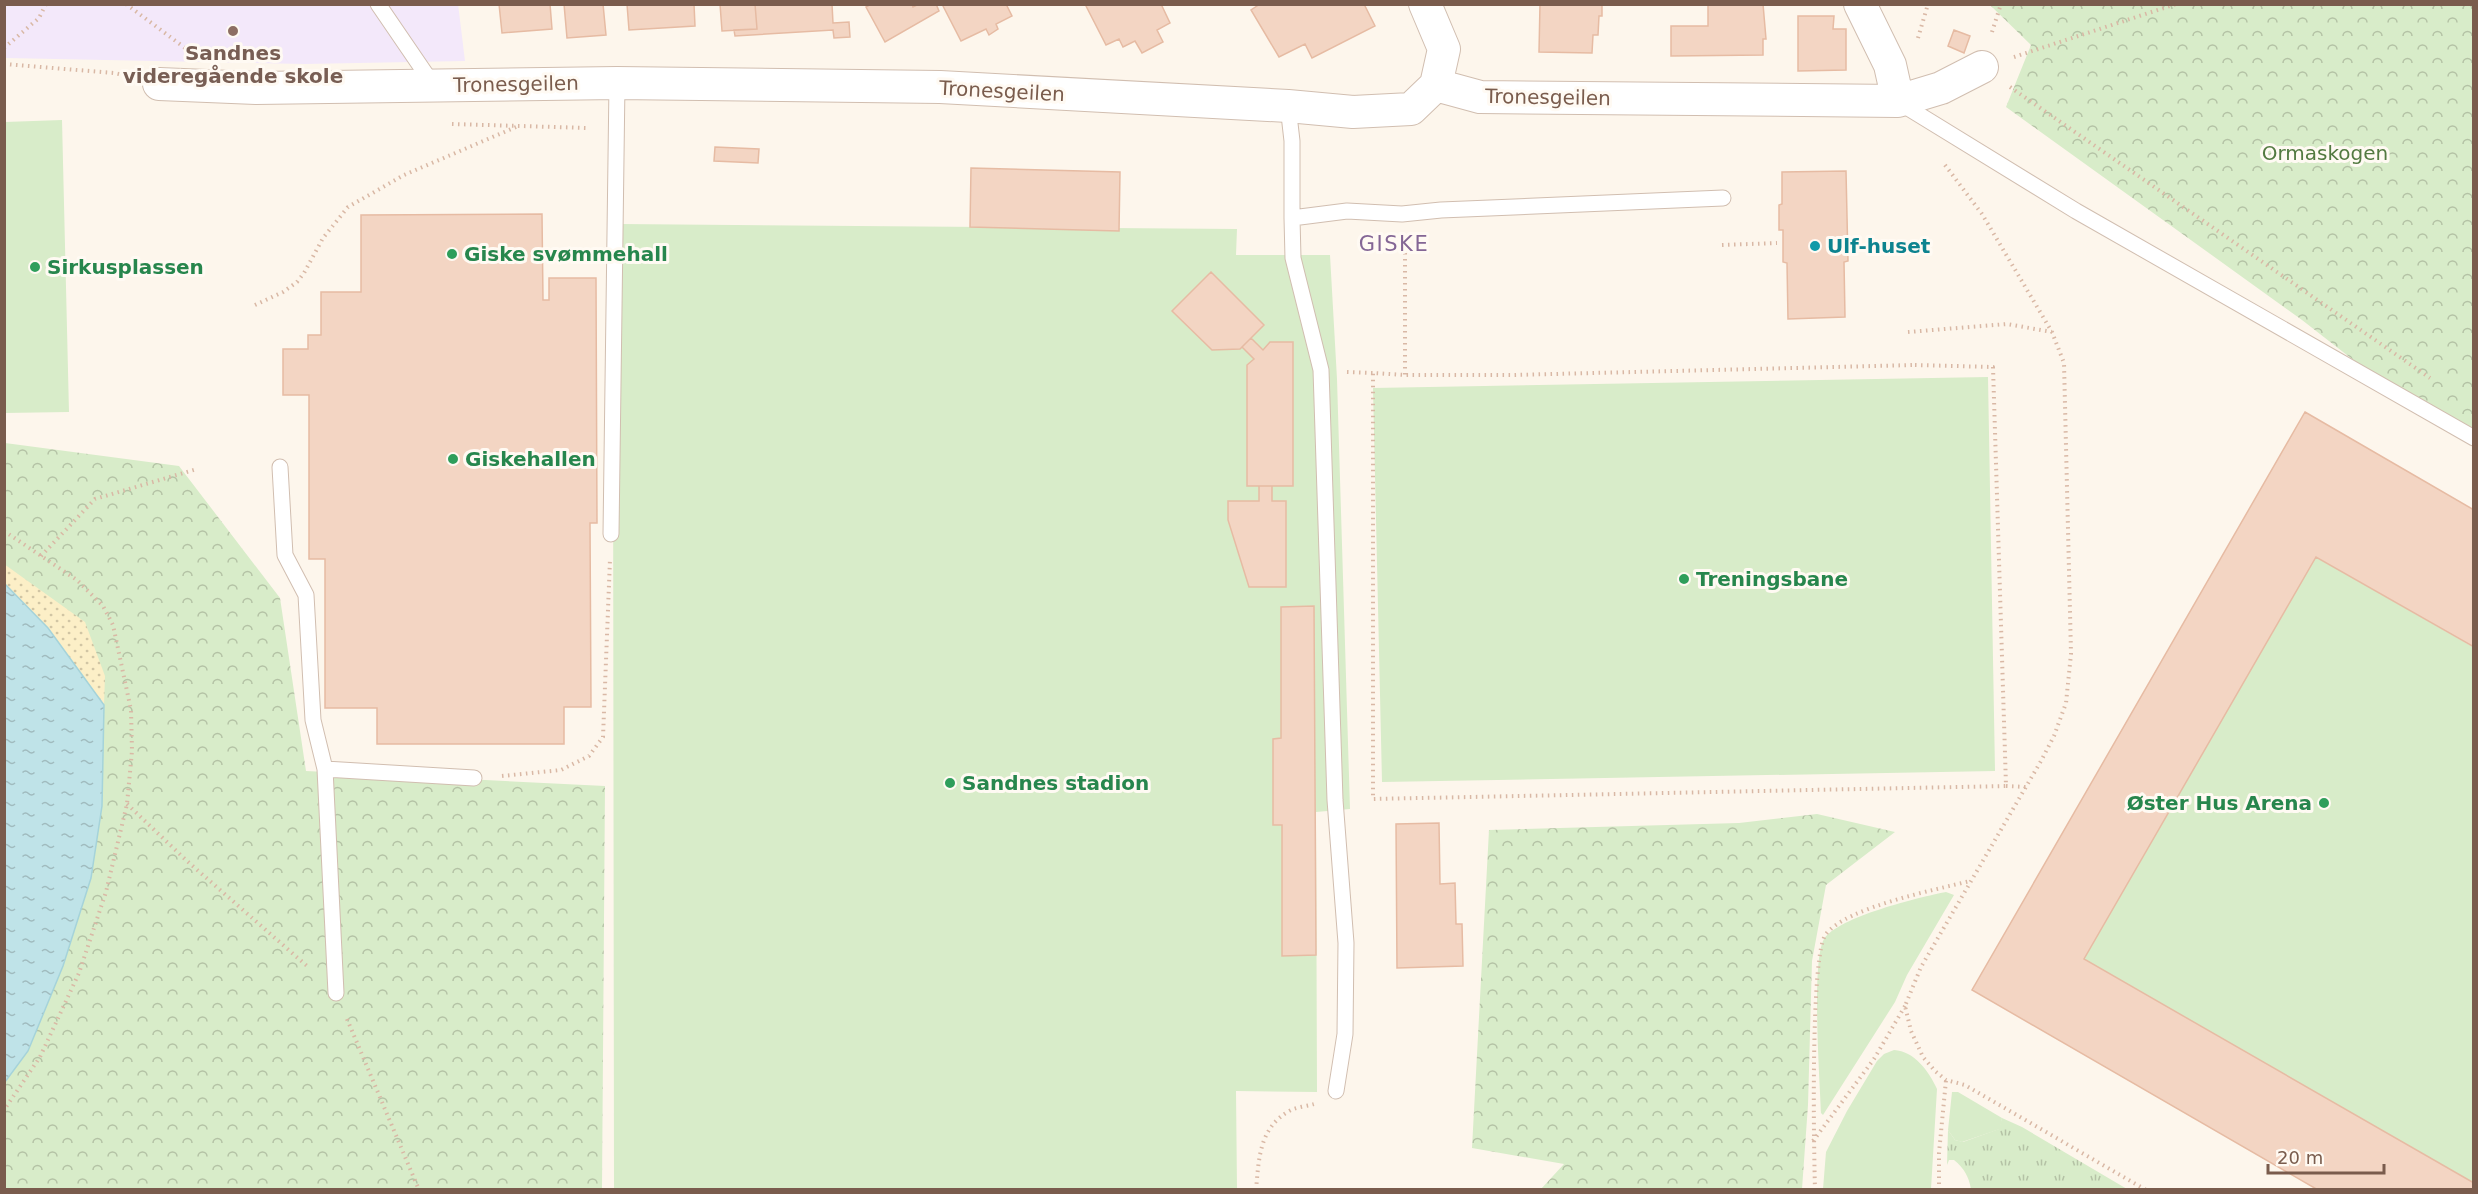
<svg xmlns="http://www.w3.org/2000/svg" width="2478" height="1194" font-family="'DejaVu Sans',sans-serif">
<style>
.education{fill:#f3e8fa}
.grass{fill:#d8ecc9}
.forest{fill:url(#forest-crowns)}
.sand{fill:url(#sand-dots)}
.park{fill:url(#park-tufts)}
.water{fill:url(#water-ripples);stroke:#a5d3da;stroke-width:1.5}
.building{fill:#f3d5c3;stroke:#e6bba3;stroke-width:1.5}
.lines{fill:none;stroke-linecap:round;stroke-linejoin:round}
.lane-casing{stroke:#d1beb0;stroke-width:17}
.street-casing{stroke:#d1beb0;stroke-width:34}
.path{stroke:#d9b8a5;stroke-width:4;stroke-dasharray:1.5 4.5;stroke-linecap:butt}
.lane{stroke:#fff;stroke-width:15}
.street{stroke:#fff;stroke-width:32}
.education-dot{fill:#8d6e63;stroke:#fffaf3;stroke-width:2}
.culture-dot{fill:#0f9aa8;stroke:#fffaf3;stroke-width:2}
.leisure-dot{fill:#2e9e5b;stroke:#fffaf3;stroke-width:2}
.labels{text-anchor:middle;dominant-baseline:central;stroke-width:6;stroke-linejoin:round;paint-order:stroke}
.education-label{font-size:20px;font-weight:bold;fill:#785e54;stroke:#fffaf3}
.street-label{font-size:20px;fill:#7a5c4d;stroke:#fffaf3}
.park-label{font-size:20px;fill:#537a41;stroke:#fffaf3}
.culture-label{font-size:20px;font-weight:bold;fill:#0d838f;stroke:#fffaf3;text-anchor:start}
.leisure-label{font-size:20px;font-weight:bold;fill:#27864d;stroke:#fffaf3;text-anchor:start}
.neighbourhood-label{font-size:21px;letter-spacing:1.5px;fill:#846695;stroke:#fffaf3}
</style>
<defs>
<pattern id="forest-crowns" width="20" height="18" patternUnits="userSpaceOnUse" patternTransform="scale(1.5)"><rect width="20" height="18" fill="#d8ecc9"/><path d="M2 6a3 3 0 1 1 6 0M12 15a3 3 0 1 1 6 0" fill="none" stroke="#b4c2a5"/></pattern>
<pattern id="sand-dots" width="8" height="8" patternUnits="userSpaceOnUse" patternTransform="scale(1.5)"><rect width="8" height="8" fill="#fcefc7"/><path d="M2 2h.1M6 6h.1" fill="none" stroke="#d1c5a4" stroke-width="1.8" stroke-linecap="round"/></pattern>
<pattern id="park-tufts" width="24" height="20" patternUnits="userSpaceOnUse" patternTransform="scale(1.5)"><rect width="24" height="20" fill="#d8ecc9"/><path d="M3 7l-1-3M5 7V3M7 7l1-3M15 17l-1-3M17 17v-4M19 17l1-3" fill="none" stroke="#b4c2a5"/></pattern>
<pattern id="water-ripples" width="26" height="14" patternUnits="userSpaceOnUse" patternTransform="scale(1.5)"><rect width="26" height="14" fill="#bfe3e8"/><path d="M2 4q2-2 4 0t4 0M15 11q2-2 4 0t4 0" fill="none" stroke="#a0bbbe"/></pattern>
</defs>
<rect width="100%" height="100%" fill="#fdf6ec"/>
<!-- education -->
<path class="education" d="M458,4L465,61L305,64L5,58V5Z"/>
<!-- grass -->
<path class="grass" d="M62,120L69,412L5,413V122Z
M620,224L1237,229L1236,255H1330L1337,379L1350,809L1316,812L1317,1092L1236,1091L1237,1189L614,1190L613,404Z
M1988,377L1995,771L1382,782L1373,388Z
M2316,557L2473,647V1183L2084,959Z
M1946,892L1954,895L1907,975L1895,1002L1823,1115L1821,1113C1820,1082 1811,961 1824,939C1838,917 1920,897 1946,892Z
M1894,1050C1914,1051 1929,1071 1937,1089L1931,1189H1823L1826,1152L1847,1111L1877,1061L1884,1054Z
M1952,1092H1958L2002,1118L2000,1129L1962,1142L1955,1140L1948,1130Z"/>
<!-- forest -->
<path class="forest" d="M1990,5H2473V443L2429,419L2302,320L2006,107L2031,45Z
M5,443L179,466L280,598L306,771L605,786L602,1189H5L4,1082L28,1051L63,966L91,878L48,628L5,584Z
M1817,814L1895,832L1826,885L1812,961L1808,1105L1802,1189H1541L1564,1164L1472,1148L1489,830L1739,823Z"/>
<!-- sand -->
<path class="sand" d="M4,564L85,622L105,676L104,705L48,628L5,584Z"/>
<!-- park -->
<path class="park" d="M2002,1118L2022,1127L2127,1189H1971C1969,1177 1964,1168 1954,1160H1949L1947,1165L1948,1130L1955,1140L1963,1142L1999,1129Z"/>
<!-- water -->
<path class="water" d="M5,584L48,628L104,705L102,806L91,878L63,966L28,1051L5,1082Z"/>
<!-- building -->
<path class="building" d="M499,4H550L552,29L502,33Z
M564,4H603L606,35L567,38Z
M627,4H694L695,26L629,30Z
M720,4H755L757,29L722,31Z
M755,4H832L833,23L849,22L850,37L834,38L833,30L735,36L734,30L757,29Z
M871,4H912L913,7L919,4H936L939,11L885,42L866,7Z
M942,4H1006L1012,16L996,24L998,29L989,35L986,29L961,41Z
M1085,4H1161L1170,23L1157,30L1163,42L1142,53L1135,41L1123,47L1119,39L1106,45Z
M1260,4H1364L1375,26L1312,58L1305,44L1279,57L1251,10Z
M1540,4H1602V16H1599L1598,35H1593L1592,53L1539,52Z
M1708,4H1763L1766,39H1763V55L1671,56V26H1708Z
M1798,16H1834L1833,29H1846V70L1798,71Z
M1954,30L1970,36L1964,53L1948,46Z
M715,147L759,149L758,163L714,161Z
M971,168L1120,172L1119,231L970,227Z
M1846,171L1848,261L1844,262L1845,317L1788,319L1787,263L1783,262V230H1779V205L1782,204V172Z
M542,214L543,300H549V278H596L597,523H590L591,707H564V744H377V708H325V559H309V395H283V349H308V335H321V292H361V215Z
M1211,272L1264,325L1240,349L1212,350L1172,311Z
M1251,338L1263,350L1270,342H1293V486H1247V365L1254,359L1242,347Z
M2305,412L2474,510V647L2316,557L2084,959L2474,1183V1190H2318L1972,990Z
M1259,486H1272V501H1286V587H1249L1228,520V501H1259Z
M1314,606L1316,955L1282,956V825H1273V739L1281,738V607Z
M1439,823L1440,884L1455,883L1456,924H1462L1463,966L1397,968L1396,824Z"/>
<g class="lines">
<!-- lane casing -->
<g class="lane-casing">
<path id="lane" d="M378,4L434,86
M1900,103L2076,211L2474,438
M1288,106L1292,141V218L1347,211L1402,214L1441,210L1723,198
M1292,218L1293,258L1321,370L1335,800L1346,943L1345,1034L1336,1091
M280,467L285,555L306,595L313,720L325,769L336,993
M611,534L617,83
M325,769L474,778"/>
</g>
<!-- street casing -->
<g class="street-casing">
<path id="street" d="M1425,4L1444,49L1436,85
M1860,4L1890,65L1898,101
M159,84L256,88L617,83L940,87L1288,106L1353,112L1411,109L1436,85
M1436,85L1480,97L1898,101L1941,88L1982,67"/>
</g>
<!-- path -->
<path class="path" d="M126,4L185,48
M1992,32L2001,4
M1918,38L1928,4
M4,48L39,18L46,4
M2014,57L2176,4
M4,64L114,73L127,76
M2010,87L2430,378
M452,124L588,128
M1945,165L1982,214L2052,332L2064,363L2071,654L2066,703L2054,736L2041,761L1921,967L1905,1006L1911,1031L1923,1057L1935,1071L1946,1080L1965,1085L2146,1190
M1405,241V375
M1722,245L1777,243
M255,305L283,292L297,282L304,273L323,238L348,207L404,175L516,127
M1908,332L2007,324L2052,332
M1915,365L1993,367L2006,786L1373,799V373L1405,375H1513Z
M1347,372L1373,373
M4,531L77,580L103,606L113,625L131,710L132,751L127,804L106,892L79,973L40,1057L4,1110
M41,556L95,499L197,469
M502,776L561,770L589,756L603,737L610,559
M2006,786L2026,787
M127,804L187,861L307,966
M347,1019L419,1190
M1813,1141L1874,1059L1905,1006
M1256,1190C1259,1158 1259,1127 1291,1110C1298,1107 1307,1106 1314,1104
M1815,1190C1814,1153 1810,953 1826,934C1847,907 1935,890 1970,881
M1939,1190V1153L1946,1080"/>
<!-- lane -->
<use href="#lane" class="lane"/>
<!-- street -->
<use href="#street" class="street"/>
</g>
<!-- markers -->
<circle class="education-dot" cx="233" cy="31" r="6"/>
<circle class="culture-dot" cx="1815" cy="246" r="6"/>
<g class="leisure-dot">
<circle cx="452" cy="254" r="6"/>
<circle cx="35" cy="267" r="6"/>
<circle cx="453" cy="459" r="6"/>
<circle cx="1684" cy="579" r="6"/>
<circle cx="950" cy="783" r="6"/>
<circle cx="2324" cy="803" r="6"/>
</g>
<g class="labels">
<!-- education labels -->
<g class="education-label">
<text x="233" y="53">Sandnes<tspan x="233" dy="23">videregående skole</tspan></text>
</g>
<!-- street labels -->
<g class="street-label">
<text transform="translate(516 84) rotate(-1)">Tronesgeilen</text>
<text transform="translate(1002 91) rotate(3)">Tronesgeilen</text>
<text transform="translate(1548 97) rotate(1)">Tronesgeilen</text>
</g>
<!-- park labels -->
<g class="park-label">
<text x="2325" y="153">Ormaskogen</text>
</g>
<!-- culture labels -->
<g class="culture-label">
<text x="1827" y="246">Ulf-huset</text>
</g>
<!-- leisure labels -->
<g class="leisure-label">
<text x="464" y="254">Giske svømmehall</text>
<text x="47" y="267">Sirkusplassen</text>
<text x="465" y="459">Giskehallen</text>
<text x="1696" y="579">Treningsbane</text>
<text x="962" y="783">Sandnes stadion</text>
<text x="2312" y="803" text-anchor="end">Øster Hus Arena</text>
</g>
<!-- neighbourhood labels -->
<g class="neighbourhood-label">
<text x="1394" y="244">GISKE</text>
</g>
</g>
<!-- border -->
<rect width="2478" height="1194" fill="none" stroke="#7a5c4d" stroke-width="12"/>
<!-- scale -->
<path d="M2268 1164v9h116v-9" fill="none" stroke="#7a5c4d" stroke-width="3"/>
<text x="2277" y="1164" font-size="18" fill="#7a5c4d" stroke="#fffaf3" stroke-width="4.5" paint-order="stroke">20 m</text>
</svg>
